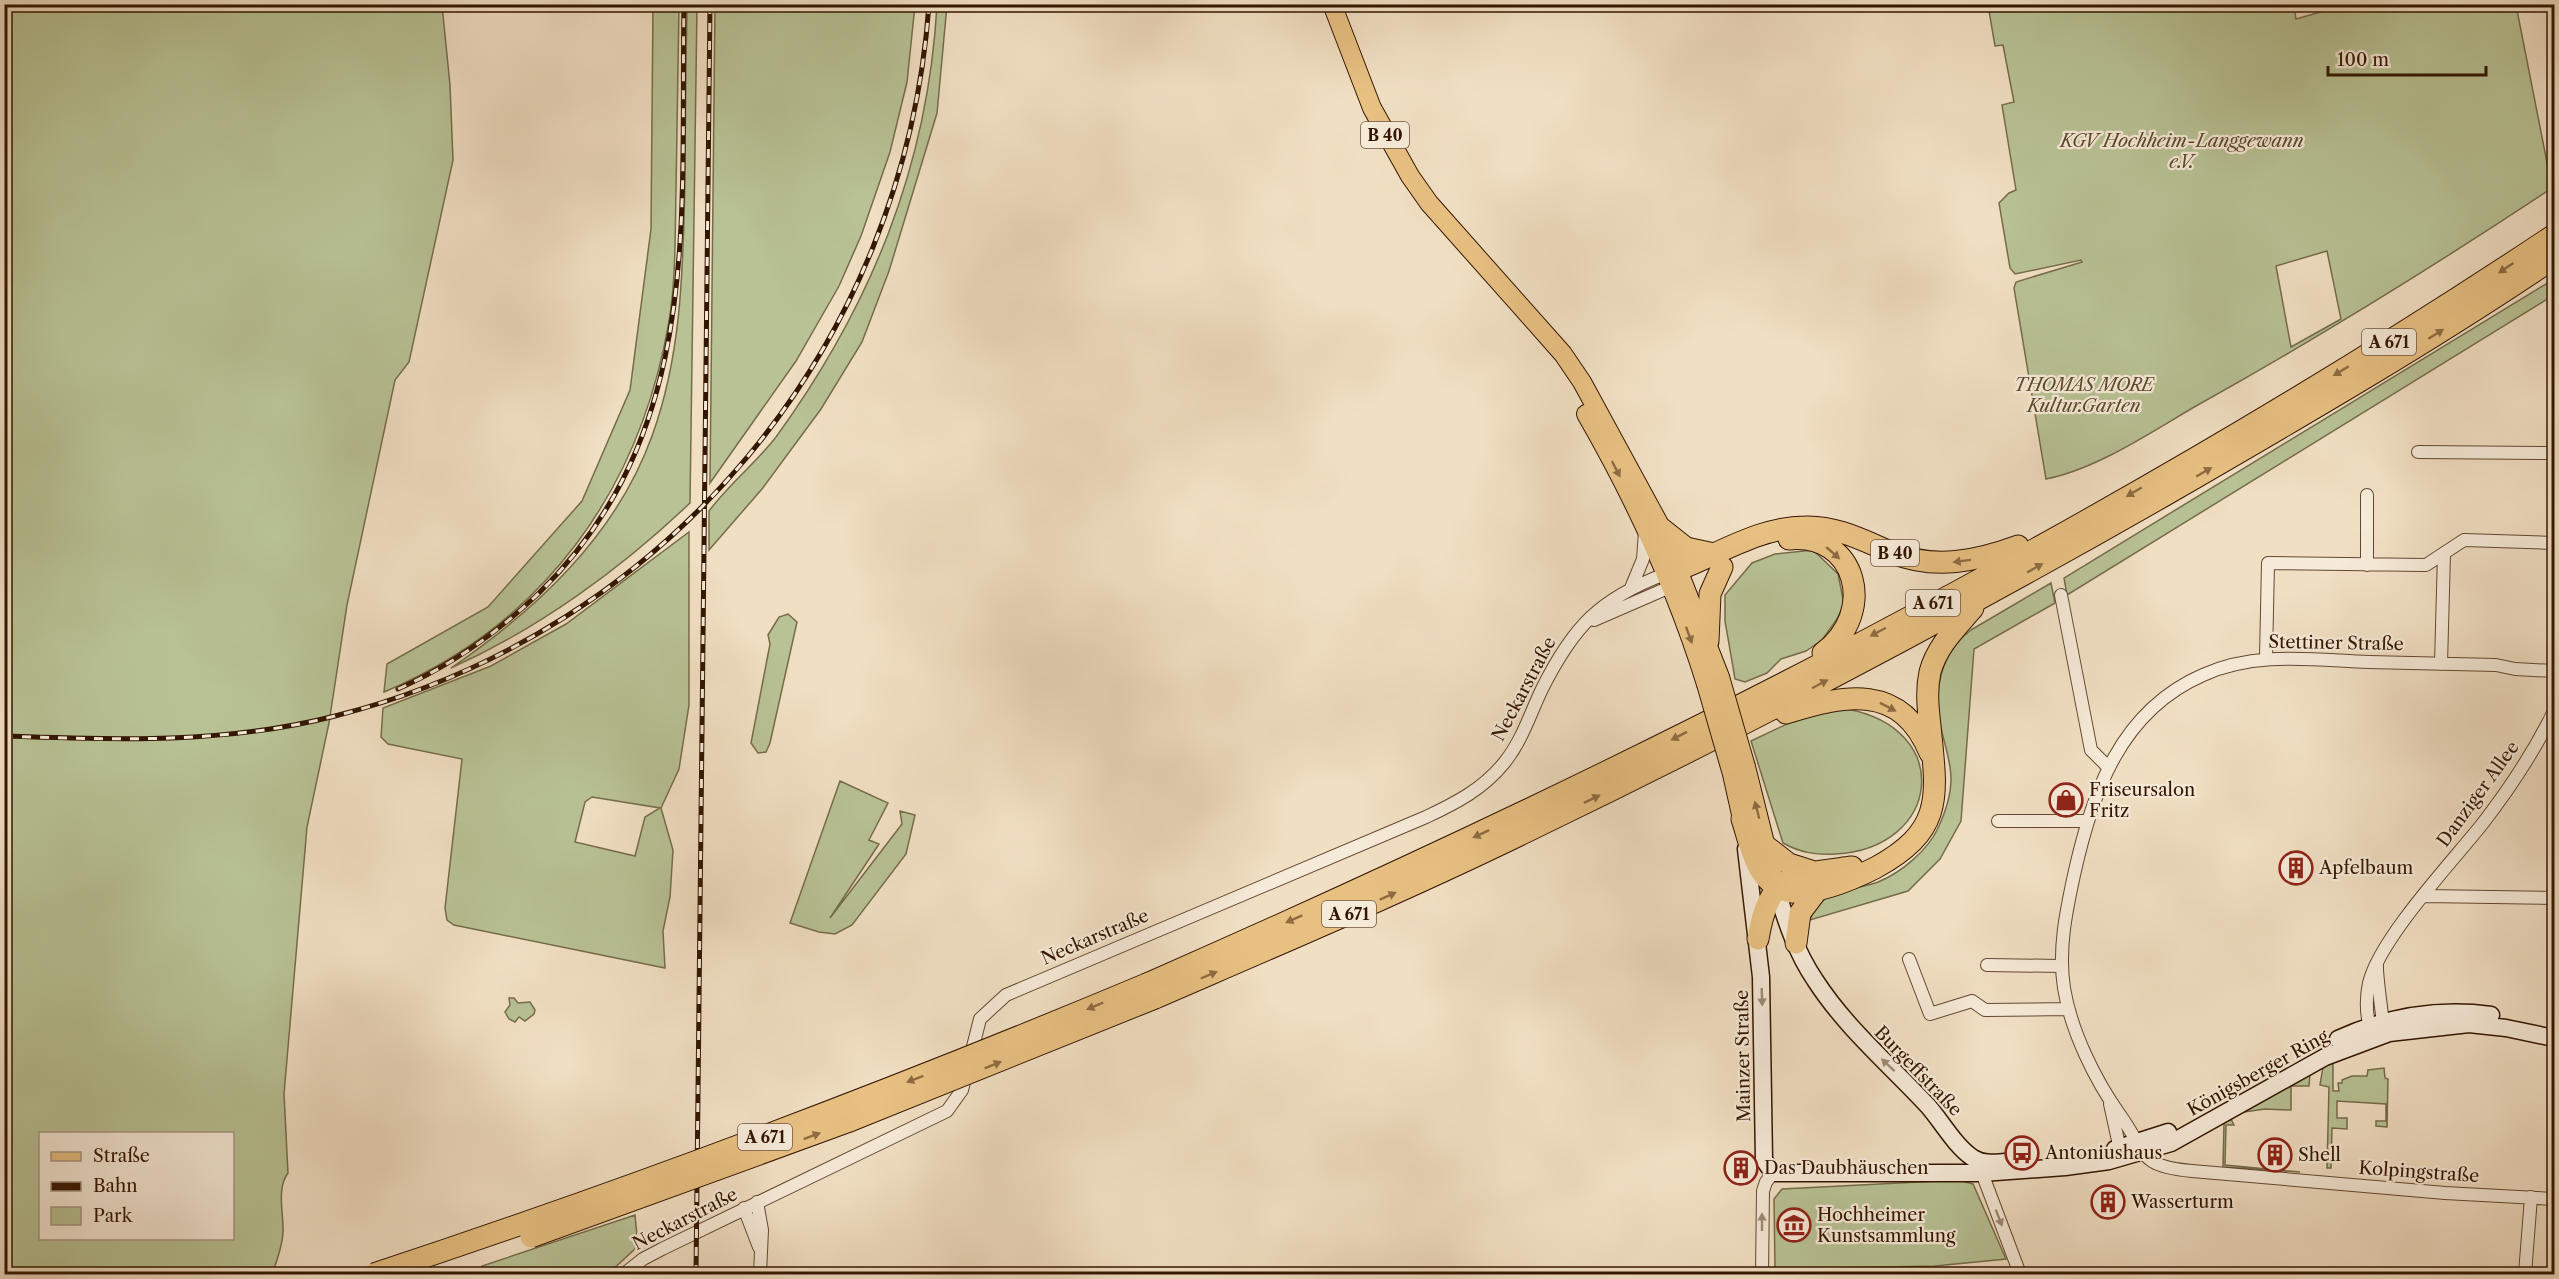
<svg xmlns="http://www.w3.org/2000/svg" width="2559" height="1279" font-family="'Libre Caslon Text',serif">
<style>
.green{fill:#b8c295;stroke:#766c4a;stroke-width:1.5;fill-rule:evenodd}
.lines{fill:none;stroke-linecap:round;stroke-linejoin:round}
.minor-casing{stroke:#624831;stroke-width:14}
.secondary-casing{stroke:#331600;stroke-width:19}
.primary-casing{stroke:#331600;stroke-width:20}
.motorway-casing{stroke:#331600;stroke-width:23}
.minor{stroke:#f6ead8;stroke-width:12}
.secondary{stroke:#f6ead8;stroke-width:16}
.primary{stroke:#e8c082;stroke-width:18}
.motorway{stroke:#e8c082;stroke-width:21}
.rail-casing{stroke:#331600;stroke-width:5}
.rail{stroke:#f6ead8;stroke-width:3;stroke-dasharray:9;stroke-linecap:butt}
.primary-bridge-casing{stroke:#331600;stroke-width:20;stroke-linecap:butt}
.motorway-bridge-casing{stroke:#331600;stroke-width:23;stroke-linecap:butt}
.primary-bridge{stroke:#e8c082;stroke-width:18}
.motorway-bridge{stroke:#e8c082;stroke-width:21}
.oneway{fill:#8e6b41}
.oneway2{fill:#9e8b77}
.labels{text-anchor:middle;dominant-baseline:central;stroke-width:4.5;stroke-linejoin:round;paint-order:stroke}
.shield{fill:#f6ead8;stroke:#6e5641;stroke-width:1.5}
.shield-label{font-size:16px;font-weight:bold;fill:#331600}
.park-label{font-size:18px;font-style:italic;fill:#5b4a2d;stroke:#f6ead8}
.street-label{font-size:18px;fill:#331600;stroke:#f6ead8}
.poi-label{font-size:18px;fill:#331600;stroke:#f6ead8;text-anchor:start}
</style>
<rect width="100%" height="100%" fill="#f1dfc3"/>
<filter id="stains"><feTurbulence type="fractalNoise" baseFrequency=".00333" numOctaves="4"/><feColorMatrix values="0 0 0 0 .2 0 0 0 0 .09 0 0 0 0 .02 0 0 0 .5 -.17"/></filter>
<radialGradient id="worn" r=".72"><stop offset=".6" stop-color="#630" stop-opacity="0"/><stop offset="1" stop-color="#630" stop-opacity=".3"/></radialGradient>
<!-- green -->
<path class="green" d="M5,4L442,5L450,85L453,160L409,362L395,380L347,605L329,723L307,827L284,1094L288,1173C276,1189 284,1214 283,1233C282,1247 277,1261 272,1274H5ZM40,1134H232V1238H40Z
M653,5H679C678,66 677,128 676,190C675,234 676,279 669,321C640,491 544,624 384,692L387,664L488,607L582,501L630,390L651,229Z
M687,5H697L690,503C621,569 538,629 451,668C536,610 616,536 652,436C682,354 683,267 685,181C685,122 686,63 687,5Z
M715,5H915L907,82L890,152L861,236L839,286L796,361L710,483Z
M937,5H947L937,113L889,271L862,342L821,409L762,489L709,550V511C729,484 756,463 776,437C871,306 928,166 937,5Z
M1988,5H2299L2294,6L2296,19L2345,5H2516L2552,188C2436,265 2318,338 2196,406C2151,432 2097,469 2046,479L2014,288L2016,282L2082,262L2081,260L2015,274L2010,268L1999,203L2009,193L2016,190L2002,105L2014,102L2003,45L1995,46ZM2327,251L2341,319L2291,347L2276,266Z
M2554,279V295L2067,595L2064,578Z
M689,532V705L679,769L661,808L673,850L670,897L663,931L665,968L454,925L447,920L445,908L462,759L388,744L381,737L383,708L491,666L566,624ZM592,797L660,808L645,817L635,856L575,842L585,802Z
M1813,550L1838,574L1844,604L1837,619L1822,640L1806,651L1781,659L1767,673L1745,682L1735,679L1725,621V595L1752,563L1775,554Z
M2051,583L2055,603L1974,649L1961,821L1940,859L1908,891L1810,920C1817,889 1853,891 1878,882C1901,873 1928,850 1938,828C1945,813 1951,795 1951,779C1951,756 1940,734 1938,711C1936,679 1945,649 1971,630Z
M788,614L797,622L770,743L766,752L758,753L751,743L770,644L768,635L779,617Z
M1847,709C1955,729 1941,848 1836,854C1816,855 1801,853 1783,843L1751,741L1806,715Z
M840,781L888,803L869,840L879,844L830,918L902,824L900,811L915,815L906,854L852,925L835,934L819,932L790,923Z
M509,998H514L518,1003L530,1002L535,1010L534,1014L525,1021L519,1017L515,1022L509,1019L505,1012L510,1005Z
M2333,1062V1091H2339L2338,1083H2342V1080L2352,1076H2367L2368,1070L2384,1068L2385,1078L2388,1079L2387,1127L2376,1126V1121H2386V1104L2337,1101V1118H2347V1129L2332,1128L2331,1168H2327L2329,1087L2320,1085L2323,1067Z
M2310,1074L2309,1086H2291V1110L2265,1109L2244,1112Z
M2231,1119L2234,1125H2226L2225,1165L2300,1172L2223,1167L2224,1123Z
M1958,1180L1973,1184L2006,1259L1935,1266L1775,1269L1774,1199L1782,1189Z
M635,1215L638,1246L608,1274H478L482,1266Z"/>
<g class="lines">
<!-- minor casing -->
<g class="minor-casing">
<path id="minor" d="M2418,452L2554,453
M2367,495V565
M1631,588L1643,559L1645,532
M2061,595L2091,750L2108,767
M1594,620L1670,587
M2266,658L2268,563L2426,565L2464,540L2554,543
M2441,664L2444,554
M2554,671L2515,669L2496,665C2453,664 2411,663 2369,662C2313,660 2256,651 2203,675C2120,711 2092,793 2074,875C2066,912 2058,950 2064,988C2071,1031 2095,1080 2120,1115C2148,1154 2137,1166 2192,1171L2445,1193L2554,1199
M1998,821H2088
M2425,896L2554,898
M1909,959L1930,1014L1972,1001L1985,1010L2068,1009
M2377,964C2376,976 2384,1024 2383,1027C2381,1031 2376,1034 2372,1037C2367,1020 2365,1001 2369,983C2380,938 2453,861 2483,823C2510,788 2535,750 2554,711
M1987,965L2062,966
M2110,1104L2121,1154
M1984,1166L1982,1173L2020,1274
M757,1202L762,1230L760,1274
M744,1208L759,1247
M624,1274L643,1259L662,1249L947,1111L962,1090L980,1019L1006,995L1426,817C1456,803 1483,789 1504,763C1522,741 1530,714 1542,689C1573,627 1599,599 1665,574
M1762,1274L1763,1191L1766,1182L1773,1173
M2525,1274L2531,1197"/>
</g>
<!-- secondary casing -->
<g class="secondary-casing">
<path id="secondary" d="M1746,849L1761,977L1764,1160L1773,1173H1982L2065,1167L2109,1161L2171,1143L2325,1057L2389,1033L2469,1024L2506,1028L2554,1038
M1776,887C1785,919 1796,952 1815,980C1846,1028 1889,1064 1928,1106C1942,1122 1955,1146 1973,1158C1983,1164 1992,1163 2004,1162
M2338,1039C2386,1017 2438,1008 2491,1015
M2115,1149L2168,1132"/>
</g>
<!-- primary casing -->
<g class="primary-casing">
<path id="primary" d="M1332,4L1372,108L1410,176L1429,203L1563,354L1582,382L1662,529L1720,677
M1586,414C1635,499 1677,591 1706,684
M1746,767L1776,887
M1732,774L1742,819"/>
</g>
<!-- motorway casing -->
<g class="motorway-casing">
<path id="motorway" d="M1662,529L1686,548L1714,554
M1789,539C1856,532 1878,612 1823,653
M1680,569C1721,553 1760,527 1805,527C1837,526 1864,541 1893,553C1935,570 1977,561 2018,546
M1708,641L1710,594L1722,567
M1786,713C1844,695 1901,682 1930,753
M1742,819C1751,846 1757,888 1792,892C1817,894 1853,879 1875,868C1945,830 1937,796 1930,726C1928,708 1926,690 1930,672C1937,646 1956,628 1973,608
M1767,847L1789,864L1814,872
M1758,939C1769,873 1792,875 1852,867
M1796,943L1800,913L1819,888
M1149,983C1635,770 2112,529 2554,235
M1155,998C1284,942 1414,887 1540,825C1751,723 1957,614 2160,498C2293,421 2427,344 2554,258"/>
</g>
<!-- minor -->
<use href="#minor" class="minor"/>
<!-- secondary -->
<use href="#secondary" class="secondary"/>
<!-- primary -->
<use href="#primary" class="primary"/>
<!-- motorway -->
<use href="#motorway" class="motorway"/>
<!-- rail casing -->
<g class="rail-casing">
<path id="rail" d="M398,689C452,665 496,634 539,593C705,430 680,217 684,4
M4,736C116,740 226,744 335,716C667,632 905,346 929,4
M696,1274L710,4"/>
</g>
<!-- rail -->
<use href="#rail" class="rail"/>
<!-- primary-bridge casing -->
<g class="primary-bridge-casing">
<path id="primary-bridge" d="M1720,677L1746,767
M1706,684L1732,774"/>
</g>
<!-- motorway-bridge casing -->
<g class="motorway-bridge-casing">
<path id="motorway-bridge" d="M531,1237L847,1122L1155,998
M374,1274C637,1187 894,1090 1149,983"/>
</g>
<!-- primary-bridge -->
<use href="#primary-bridge" class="primary-bridge"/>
<!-- motorway-bridge -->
<use href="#motorway-bridge" class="motorway-bridge"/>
</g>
<!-- one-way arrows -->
<defs><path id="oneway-solid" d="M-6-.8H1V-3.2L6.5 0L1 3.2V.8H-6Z" transform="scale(1.5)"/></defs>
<g class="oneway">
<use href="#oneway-solid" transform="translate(2506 268) rotate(146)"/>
<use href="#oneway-solid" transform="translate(2436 334) rotate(-32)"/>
<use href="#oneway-solid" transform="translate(2341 371) rotate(149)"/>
<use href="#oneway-solid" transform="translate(1616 469) rotate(63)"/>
<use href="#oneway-solid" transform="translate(2204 472) rotate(-30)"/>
<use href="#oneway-solid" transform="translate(2134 492) rotate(150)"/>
<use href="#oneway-solid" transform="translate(1833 553) rotate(41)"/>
<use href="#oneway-solid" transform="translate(1962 561) rotate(173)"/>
<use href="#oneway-solid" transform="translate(2035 568) rotate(-29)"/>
<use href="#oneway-solid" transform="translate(1878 632) rotate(152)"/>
<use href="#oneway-solid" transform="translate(1689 635) rotate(70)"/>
<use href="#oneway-solid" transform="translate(1820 684) rotate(-28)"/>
<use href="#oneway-solid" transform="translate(1888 707) rotate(27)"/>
<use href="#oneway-solid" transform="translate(1679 736) rotate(153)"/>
<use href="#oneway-solid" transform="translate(1592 799) rotate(-26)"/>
<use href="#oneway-solid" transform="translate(1757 810) rotate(-105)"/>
<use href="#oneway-solid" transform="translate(1481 834) rotate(155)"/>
<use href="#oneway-solid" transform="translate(1388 896) rotate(-24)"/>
<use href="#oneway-solid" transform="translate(1294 919) rotate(156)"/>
<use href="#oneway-solid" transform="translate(1209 975) rotate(-23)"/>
<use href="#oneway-solid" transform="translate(1095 1006) rotate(157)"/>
<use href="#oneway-solid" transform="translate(993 1065) rotate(-22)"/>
<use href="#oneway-solid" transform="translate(915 1079) rotate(159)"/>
<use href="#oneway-solid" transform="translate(812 1136) rotate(-21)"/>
</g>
<g class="oneway2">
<use href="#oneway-solid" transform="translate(1762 997) rotate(88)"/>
<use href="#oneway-solid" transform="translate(1888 1065) rotate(-137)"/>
<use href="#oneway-solid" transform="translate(1999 1218) rotate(69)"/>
<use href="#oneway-solid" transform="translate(1762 1222) rotate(-90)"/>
</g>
<!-- icons -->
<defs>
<g id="shop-ring" transform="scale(1.725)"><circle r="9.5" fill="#f6ead8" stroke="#8f2418" stroke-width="1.5"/><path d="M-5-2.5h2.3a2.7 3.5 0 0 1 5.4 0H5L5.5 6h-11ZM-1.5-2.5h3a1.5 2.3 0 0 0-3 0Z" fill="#8f2418"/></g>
<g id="building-ring" transform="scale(1.725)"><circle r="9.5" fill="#f6ead8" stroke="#8f2418" stroke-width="1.5"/><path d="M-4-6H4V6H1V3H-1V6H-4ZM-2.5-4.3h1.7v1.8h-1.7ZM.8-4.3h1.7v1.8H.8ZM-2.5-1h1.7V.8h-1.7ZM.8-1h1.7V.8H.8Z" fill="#8f2418"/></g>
<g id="bus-ring" transform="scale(1.725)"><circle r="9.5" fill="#f6ead8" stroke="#8f2418" stroke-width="1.5"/><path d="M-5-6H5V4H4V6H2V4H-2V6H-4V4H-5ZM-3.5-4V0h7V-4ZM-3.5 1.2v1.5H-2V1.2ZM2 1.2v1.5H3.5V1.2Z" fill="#8f2418"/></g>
<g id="museum-ring" transform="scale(1.725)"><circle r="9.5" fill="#f6ead8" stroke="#8f2418" stroke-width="1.5"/><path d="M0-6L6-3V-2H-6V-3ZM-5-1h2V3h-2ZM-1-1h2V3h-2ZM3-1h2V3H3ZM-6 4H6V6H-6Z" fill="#8f2418"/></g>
</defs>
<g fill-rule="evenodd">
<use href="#shop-ring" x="2066" y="800"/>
<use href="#building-ring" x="2296" y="868"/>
<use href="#bus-ring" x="2022" y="1153"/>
<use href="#building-ring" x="2275" y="1155"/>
<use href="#building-ring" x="1741" y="1168"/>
<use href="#building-ring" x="2108" y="1202"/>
<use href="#museum-ring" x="1794" y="1225"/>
</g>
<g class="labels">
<!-- shield labels -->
<g class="shield">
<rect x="1361" y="122" width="48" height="26" rx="4.5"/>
<rect x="2362" y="329" width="54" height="26" rx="4.5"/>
<rect x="1871" y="540" width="48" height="26" rx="4.5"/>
<rect x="1906" y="590" width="54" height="26" rx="4.5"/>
<rect x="1322" y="901" width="54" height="26" rx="4.5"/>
<rect x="738" y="1124" width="54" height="26" rx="4.5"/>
</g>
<g class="shield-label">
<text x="1385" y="135">B 40</text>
<text x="2389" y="342">A 671</text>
<text x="1895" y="553">B 40</text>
<text x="1933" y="603">A 671</text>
<text x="1349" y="914">A 671</text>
<text x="765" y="1137">A 671</text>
</g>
<!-- park labels -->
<g class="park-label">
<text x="2182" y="141">KGV Hochheim-Langgewann<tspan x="2182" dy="21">e.V.</tspan></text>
<text x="2084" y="385">THOMAS MORE<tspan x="2084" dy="21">Kultur.Garten</tspan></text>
</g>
<!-- street labels -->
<g class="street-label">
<text transform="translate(2336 643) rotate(1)">Stettiner Straße</text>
<text transform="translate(1524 689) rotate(-62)">Neckarstraße</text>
<text transform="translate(2478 794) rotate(-54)">Danziger Allee</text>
<text transform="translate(1095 937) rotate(-23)">Neckarstraße</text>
<text transform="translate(1743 1056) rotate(-91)">Mainzer Straße</text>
<text transform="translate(1918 1071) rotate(46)">Burgeffstraße</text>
<text transform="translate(2258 1073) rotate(-29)">Königsberger Ring</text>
<text transform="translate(2419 1172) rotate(4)">Kolpingstraße</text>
<text transform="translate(685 1219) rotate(-27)">Neckarstraße</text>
</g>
<!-- poi labels -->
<g class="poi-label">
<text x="2089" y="790">Friseursalon<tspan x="2089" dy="21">Fritz</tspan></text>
<text x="2319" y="868">Apfelbaum</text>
<text x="2045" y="1153">Antoniushaus</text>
<text x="2298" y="1155">Shell</text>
<text x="1764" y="1168">Das Daubhäuschen</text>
<text x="2131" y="1202">Wasserturm</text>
<text x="1817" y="1215">Hochheimer<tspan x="1817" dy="21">Kunstsammlung</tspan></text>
</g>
</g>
<!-- margin -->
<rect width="2559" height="1279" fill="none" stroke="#f1dfc3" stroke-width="24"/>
<rect x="6" y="6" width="2547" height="1267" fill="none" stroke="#331600" stroke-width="3"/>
<rect x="12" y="12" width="2535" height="1255" fill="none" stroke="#331600" stroke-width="1.5"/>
<!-- legend -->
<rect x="39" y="1132" width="195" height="108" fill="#f6ead8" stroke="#a89582" stroke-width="1.5"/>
<rect x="51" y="1152" width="30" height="9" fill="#e8c082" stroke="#a89582" stroke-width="1.5"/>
<text x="93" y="1162" font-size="18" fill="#331600">Straße</text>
<rect x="51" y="1182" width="30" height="9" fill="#331600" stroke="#a89582" stroke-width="1.5"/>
<text x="93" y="1192" font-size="18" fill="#331600">Bahn</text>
<rect x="51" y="1207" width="30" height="18" fill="#b8c295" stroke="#a89582" stroke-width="1.5"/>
<text x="93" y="1222" font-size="18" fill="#331600">Park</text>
<!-- scale -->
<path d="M2328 66v9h158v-9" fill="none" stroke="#331600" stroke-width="3"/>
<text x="2337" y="66" font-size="18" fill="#331600" stroke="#f6ead8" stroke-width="4.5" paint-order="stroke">100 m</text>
<rect width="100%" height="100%" filter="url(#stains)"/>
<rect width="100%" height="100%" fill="url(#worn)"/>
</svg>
